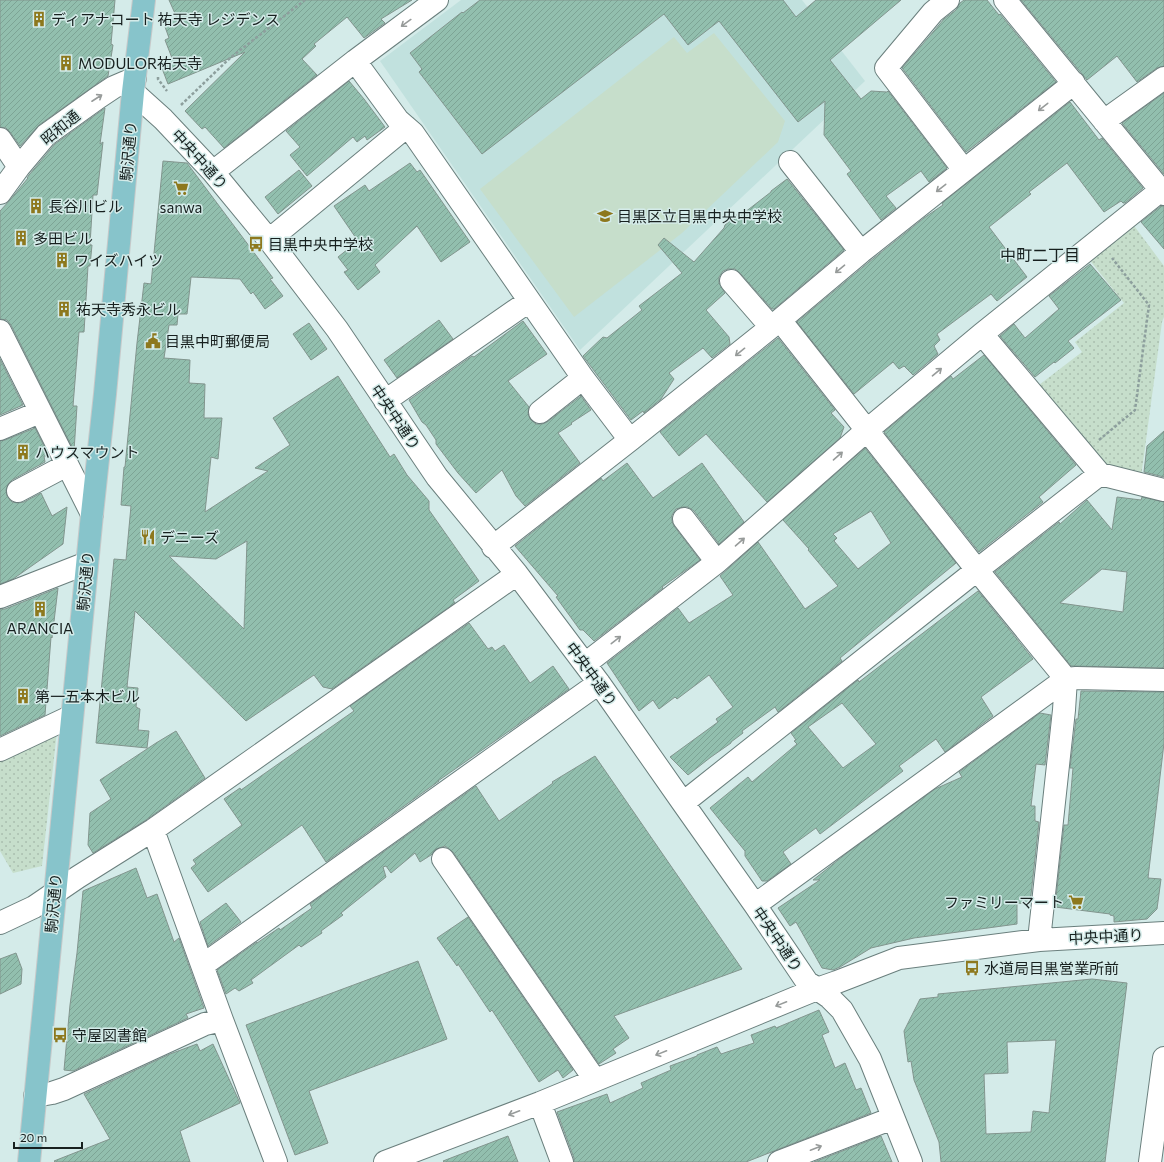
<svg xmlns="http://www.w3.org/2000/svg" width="1164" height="1162" font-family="Commissioner,'Noto Sans JP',sans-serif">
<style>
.built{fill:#c1e1de}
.grass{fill:#c6decb}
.park{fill:url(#park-dots)}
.building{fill:url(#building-hatch);stroke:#82958e;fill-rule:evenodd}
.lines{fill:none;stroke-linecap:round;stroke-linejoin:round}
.minor-casing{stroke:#6a7f7d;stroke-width:24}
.major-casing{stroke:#c7c9c9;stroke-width:24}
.path{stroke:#8d9f9d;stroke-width:2.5;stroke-dasharray:3 2;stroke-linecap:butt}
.minor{stroke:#fff;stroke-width:22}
.major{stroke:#87c4cb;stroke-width:22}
.oneway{stroke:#979b9a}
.labels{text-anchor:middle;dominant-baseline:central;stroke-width:3;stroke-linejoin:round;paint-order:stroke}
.poi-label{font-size:15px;fill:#17201f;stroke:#d4ebe9;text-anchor:start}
.street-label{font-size:15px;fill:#17201f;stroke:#d4ebe9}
.neighbourhood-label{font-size:16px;fill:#17201f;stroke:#d4ebe9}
</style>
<defs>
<pattern id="park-dots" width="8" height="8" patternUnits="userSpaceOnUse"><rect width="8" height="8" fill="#c6decb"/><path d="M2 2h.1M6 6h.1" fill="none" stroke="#a9beae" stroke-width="1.8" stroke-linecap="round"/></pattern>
<pattern id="building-hatch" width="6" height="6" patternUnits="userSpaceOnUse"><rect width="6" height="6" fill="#92bfae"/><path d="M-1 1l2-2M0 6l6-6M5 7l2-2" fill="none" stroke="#7da495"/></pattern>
</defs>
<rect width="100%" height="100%" fill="#d4ebe9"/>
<!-- built -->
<path class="built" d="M461,0H802L865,81L580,350L380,61Z"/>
<!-- grass -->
<path class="grass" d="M714,33L785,121L778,142L682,233L574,317L480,189L674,37L687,53Z"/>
<!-- park -->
<path class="park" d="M1132,223L1164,266V317L1162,322L1141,477L1103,469L1035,388L1082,352L1075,342L1124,303L1088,258Z
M57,731L42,866L13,873L0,851V759Z"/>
<!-- building -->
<path class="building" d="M0,0H115L111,44L113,45L108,76L39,125L20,146L10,132L6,128L0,127Z
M169,0H412L381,19L385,23L364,38L347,17L314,44L316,46L302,59L317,75L224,148L205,127L202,129L185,111L245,52L168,84L160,63L172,58L165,40L169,38L164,24L177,18Z
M480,0H783L796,17L816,0H901L830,60L861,99L871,91L887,92L888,91L947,168L929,182L921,171L886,196L896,208L881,220L847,174L851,171L824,135L825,101L798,122L719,21L688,45L664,14L482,154L419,72L422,69L410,53L462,12L463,13Z
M964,0H987L999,15L1000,14L1056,82L966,152L902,68L934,31L944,19L956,10L960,3Z
M1021,0H1164V66L1157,68L1137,82L1117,56L1087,80Z
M349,81L364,99L385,127L367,140L365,136L357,142L353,137L307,176L290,155L300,147L286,131Z
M1164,93V174L1122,123Z
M1070,102L1099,140L1102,138L1143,188L1125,203H1123L1121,201L1104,212L1067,163L1029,192L1031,194L989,227L1027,277L997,301L991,294L937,334L940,340L934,346L938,354L913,375L904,366L899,369L893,362L854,394L797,322L869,262L924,218L943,205L942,203Z
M105,108L100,144L103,142L97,195H93L90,245H92L90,266H88L84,332H79L73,406H77L74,451L11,325L7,320L0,319V211L10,200L28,178H27L29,175L55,144Z
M163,161L187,163L273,278L270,279L283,296L265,309L253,292L251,294L240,279L191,277L187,314H178L177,325H169L164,358L190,360L189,383L205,384L204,418H222L218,459L211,457L205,512L268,471L255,468L290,445L273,418L338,376L390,457L394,454L407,475L429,501V510L479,581L453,600L455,603L332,689L323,687L314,675L246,721L135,611L127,687L138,688L136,707L140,709L138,730L149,731L147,748L96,743L114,559L126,560L131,506L121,505L124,467H125L137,343L144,283L151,284ZM247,541L244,629L169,556L216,559Z
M410,163L417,172L420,170L470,242L441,262L417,226L375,265L380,272L358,290L344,272L348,270L338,257L358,241L334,206L365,185L369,191Z
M299,170L312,186L278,214L265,197Z
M787,179L844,250L774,309H772L740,273L735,269H728L723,271L719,277V283L725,293L706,310L729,337L730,344L712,358L703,348L669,373L674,379L661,399L644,413L643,411L631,420L583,356L603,337L607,338L642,310L639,306L682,273L658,245L664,238L694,262L724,228L725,225L738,214L740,216L771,192V191Z
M1161,206H1164V249L1141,222Z
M1090,264L1121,300L1068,341L1074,348L1055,363L1054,362L1035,377L1000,336L1014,324L1025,338L1059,309L1049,296Z
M439,320L453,339L397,378L384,360Z
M523,321L547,354L508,381L529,407L528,413L530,419L536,424H542L547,422L581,396L591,410L571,423L572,424L558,433L580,463L525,506L516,496L502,470L476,493L458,473L436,444V440L426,425L422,422L409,400L472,356L474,357Z
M309,323L327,349L311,360L293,334Z
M778,338L835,410L831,413L844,427L840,438L767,502L706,434L679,456L660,432Z
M984,355L1076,465L1039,497L1043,502L979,552L884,432L951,376L953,379Z
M0,359L23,405L0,415Z
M35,428L49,456H44L45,462L12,480L8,484L6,490L7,496L12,502L18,503L24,502L41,493L52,516L67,507L63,544L13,579L0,584V441L5,440Z
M1164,431V477L1144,472L1147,446Z
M865,448L956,563L840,658L842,661L778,712L775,707L742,731L743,733L731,742V743L711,757L688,775L670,757L718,722L716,719L733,707L709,675L677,699L675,697L659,709L653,700L639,711L607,663L678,608L689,623L733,595L720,576L758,542L805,609L838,586L808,550L809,549L783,520ZM871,511L891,543L858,569L834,541L837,538L833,534Z
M627,463L653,498L702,463L744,522L719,544L694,511L688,507H683L676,509L672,515V521L674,526L700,560L662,587L663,588L594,641L583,630H580L556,597L558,596L515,546L601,478L603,481Z
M1117,497L1141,500L1142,497L1164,502V668L1071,666L995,572L1059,522L1060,524L1087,500L1112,530ZM1102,569L1127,572L1123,612L1060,603Z
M58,588L52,638L51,637L45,715L0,736V609H5Z
M978,591L1033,659L981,697L993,716L945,752L936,739L899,766L903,771L820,834L816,828L783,852L791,864L767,881H762L745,856V851L710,808L748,777L752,782L797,744L794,741L796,740L791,733L858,680L859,682ZM842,703L876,744L843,768L808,727Z
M469,623L488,649L492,647L495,651L504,645L530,683L553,666L569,689L438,781H439L326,862L302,825L208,892L191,868L196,864L193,860L242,825L224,799L240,788L241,790L354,711L350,706Z
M1081,691L1164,692V743L1148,878L1161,879L1157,909L1147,919L1114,922V916L1110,915V914L1055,907L1064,825H1068L1073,768H1070L1076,719H1078Z
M1040,713L1051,715L1045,765L1036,764L1031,806H1035V821L1039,822L1030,904L1017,903V924L914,938L871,948L840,967L833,970L822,968L796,922L790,926L778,908L820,880H813L847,853L935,789L962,777L959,772Z
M176,731L205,778L146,820L93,853L88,845L90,813L111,799L100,780L156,743Z
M595,756L742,969L614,1016L629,1038L613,1049L616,1053L599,1064L453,852L445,846L436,849L431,855L420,862L415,853L391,873L386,866L383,867L386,877L341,913L343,915L321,931L322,933L301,947L299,945L251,980L253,983L239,991L235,988L226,994L217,970L257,942V943L279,928L280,930L312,908L310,904L476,786L499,821L553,783L552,782Z
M136,868L147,898L157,894L174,942L179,938L204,1008L186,1014L188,1018L73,1071L64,1070L70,1005L77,953L83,891Z
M226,903L241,922L208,946L200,922Z
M468,917L573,1070L563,1078L558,1070L539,1082L492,1010L490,1012L458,964L457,966L437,938Z
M16,953L22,969L21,984L0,994V959Z
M418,961L447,1039L309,1091L328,1143L295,1155L246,1025Z
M1092,979L1127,983L1105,1162H941L939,1142L914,1080L911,1061L908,1062L904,1031L920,999L938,997V994ZM1056,1040L1049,1113L1033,1111L1031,1132L986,1134L984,1074L1008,1073L1007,1042Z
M819,1010L829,1032L822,1035L835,1068L845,1063L856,1090L861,1088L871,1113L746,1162H574V1158L557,1112L607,1094L610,1103L643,1088L641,1083L671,1070L670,1066L697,1056V1055L717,1047L721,1054L754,1043L751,1035L775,1026L776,1028Z
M197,1044L200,1051L213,1044L240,1103L180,1131L190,1162H55L54,1161L110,1139L84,1094L170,1054Z
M508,1136L518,1162H444L443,1161Z
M881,1136L892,1162H814Z"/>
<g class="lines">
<!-- minor casing -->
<g class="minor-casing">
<path id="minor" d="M948,0L933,12L886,68L964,170
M1005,0L1164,194
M355,61L398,120L413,133L583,378L630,440
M133,92L163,119L213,172L269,240L337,329L437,477L517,574L599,683L683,803L755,905L807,982L829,997L842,1010L870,1059L911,1162
M1104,121L1164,78
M0,139L19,167
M790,162L861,252
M213,172L355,61L437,0
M0,193L19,167L46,135L99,97L114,87L135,78
M269,240L406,127
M731,281L771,327
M780,320L977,570L1066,679L1064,710L1039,940
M0,331L92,514
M982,334L1100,474
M385,401L529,301
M540,412L583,378
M0,429L40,412
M18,491L67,465
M684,519L717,562
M493,547L630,440L780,320L861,252L1074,83
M0,597L87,563
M585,664L717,562L866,431L982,334L1161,190
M0,750L72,716
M683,803L977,570L1100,474L1164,490
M153,830L222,1020L276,1162
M443,859L595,1080
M755,905L1066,679L1076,678L1164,680
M0,923L34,907L78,877L153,830L517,574
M203,965L599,683
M35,1096L52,1093L64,1089L205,1024L222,1020
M540,1103L562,1162
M385,1162L540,1103L817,989L837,982L899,958L1039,940L1164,933
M779,1162L893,1118
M1150,1162L1164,1058"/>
</g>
<!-- major casing -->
<g class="major-casing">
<path id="major" d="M29,1162L92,514L105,394L133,92L144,0"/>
</g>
<!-- path -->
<path class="path" d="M158,77V79L167,91
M181,105L230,58L305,0
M1099,440L1135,410L1149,305L1112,258"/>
<!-- minor -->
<use href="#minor" class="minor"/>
<!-- major -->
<use href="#major" class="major"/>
</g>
<!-- one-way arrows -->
<defs><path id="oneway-shaft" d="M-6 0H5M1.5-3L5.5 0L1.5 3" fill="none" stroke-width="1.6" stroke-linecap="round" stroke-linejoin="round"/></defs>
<g class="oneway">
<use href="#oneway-shaft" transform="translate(406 23) rotate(144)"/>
<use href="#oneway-shaft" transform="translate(97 98) rotate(-33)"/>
<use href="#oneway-shaft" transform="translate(1043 107) rotate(142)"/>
<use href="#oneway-shaft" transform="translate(941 188) rotate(142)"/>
<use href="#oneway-shaft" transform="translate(840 269) rotate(140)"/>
<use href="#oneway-shaft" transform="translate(740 352) rotate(141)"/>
<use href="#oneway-shaft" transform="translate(937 372) rotate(-40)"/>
<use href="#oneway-shaft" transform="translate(838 456) rotate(-41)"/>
<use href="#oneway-shaft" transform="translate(740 542) rotate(-41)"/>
<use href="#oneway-shaft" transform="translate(616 640) rotate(-38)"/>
<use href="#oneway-shaft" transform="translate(781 1004) rotate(158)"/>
<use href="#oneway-shaft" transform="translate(661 1053) rotate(158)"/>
<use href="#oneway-shaft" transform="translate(514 1113) rotate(159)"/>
<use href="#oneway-shaft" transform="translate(816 1148) rotate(-21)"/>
</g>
<!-- icons -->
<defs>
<g id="building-bare" transform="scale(1.2)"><path d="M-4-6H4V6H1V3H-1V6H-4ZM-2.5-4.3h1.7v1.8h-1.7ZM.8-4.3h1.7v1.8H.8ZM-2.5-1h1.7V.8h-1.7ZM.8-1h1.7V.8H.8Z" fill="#8d781d" stroke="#d4ebe9" stroke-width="2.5" paint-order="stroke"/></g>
<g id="supermarket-bare" transform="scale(1.2)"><path d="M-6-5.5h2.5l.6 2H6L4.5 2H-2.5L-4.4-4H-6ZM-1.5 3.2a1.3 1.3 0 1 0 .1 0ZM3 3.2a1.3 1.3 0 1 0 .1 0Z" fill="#8d781d" stroke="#d4ebe9" stroke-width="2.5" paint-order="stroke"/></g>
<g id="school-bare" transform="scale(1.2)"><path d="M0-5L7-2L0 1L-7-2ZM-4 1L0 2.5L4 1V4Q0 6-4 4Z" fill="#8d781d" stroke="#d4ebe9" stroke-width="2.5" paint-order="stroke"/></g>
<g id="bus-bare" transform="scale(1.2)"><path d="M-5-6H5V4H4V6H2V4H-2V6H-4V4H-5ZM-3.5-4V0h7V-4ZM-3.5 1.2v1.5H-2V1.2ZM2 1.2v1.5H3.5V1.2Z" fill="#8d781d" stroke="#d4ebe9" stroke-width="2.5" paint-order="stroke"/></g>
<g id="civic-bare" transform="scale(1.2)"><path d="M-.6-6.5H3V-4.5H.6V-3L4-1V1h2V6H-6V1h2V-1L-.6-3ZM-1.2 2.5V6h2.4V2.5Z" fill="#8d781d" stroke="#d4ebe9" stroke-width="2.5" paint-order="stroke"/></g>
<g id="restaurant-bare" transform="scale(1.2)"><path d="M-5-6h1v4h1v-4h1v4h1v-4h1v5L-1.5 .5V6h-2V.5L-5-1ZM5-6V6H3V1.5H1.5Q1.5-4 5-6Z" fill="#8d781d" stroke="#d4ebe9" stroke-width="2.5" paint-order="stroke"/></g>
</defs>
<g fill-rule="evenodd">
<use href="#building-bare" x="39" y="19"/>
<use href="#building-bare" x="66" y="63"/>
<use href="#supermarket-bare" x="181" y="188"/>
<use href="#building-bare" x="36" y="206"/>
<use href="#school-bare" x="605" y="216"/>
<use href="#building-bare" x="21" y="238"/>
<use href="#bus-bare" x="256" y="244"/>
<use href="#building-bare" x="62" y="260"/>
<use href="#building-bare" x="64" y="309"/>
<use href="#civic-bare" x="153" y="341"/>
<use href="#building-bare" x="23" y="452"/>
<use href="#restaurant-bare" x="148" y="537"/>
<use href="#building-bare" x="40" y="609"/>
<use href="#building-bare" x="23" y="696"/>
<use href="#supermarket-bare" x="1076" y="902"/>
<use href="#bus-bare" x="972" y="968"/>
<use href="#bus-bare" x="60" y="1035"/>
</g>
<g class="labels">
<!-- poi labels -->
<g class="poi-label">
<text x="51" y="19">ディアナコート 祐天寺 レジデンス</text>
<text x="78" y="63">MODULOR祐天寺</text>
<text x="48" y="206">長谷川ビル</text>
<text x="181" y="207" text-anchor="middle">sanwa</text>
<text x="617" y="216">目黒区立目黒中央中学校</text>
<text x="33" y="238">多田ビル</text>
<text x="268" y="244">目黒中央中学校</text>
<text x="74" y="260">ワイズハイツ</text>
<text x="76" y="309">祐天寺秀永ビル</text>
<text x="165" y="341">目黒中町郵便局</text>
<text x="35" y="452">ハウスマウント</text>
<text x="160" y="537">デニーズ</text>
<text x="40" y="628" text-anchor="middle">ARANCIA</text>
<text x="35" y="696">第一五本木ビル</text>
<text x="1064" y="902" text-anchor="end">ファミリーマート</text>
<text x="984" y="968">水道局目黒営業所前</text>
<text x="72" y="1035">守屋図書館</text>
</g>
<!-- street labels -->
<g class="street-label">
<text transform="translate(60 127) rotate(-39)">昭和通</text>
<text transform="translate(128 151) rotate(-85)">駒沢通り</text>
<text transform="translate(200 159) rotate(48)">中央中通り</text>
<text transform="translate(396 417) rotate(56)">中央中通り</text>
<text transform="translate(85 581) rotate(-85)">駒沢通り</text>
<text transform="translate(592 674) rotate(54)">中央中通り</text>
<text transform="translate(53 903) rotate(-85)">駒沢通り</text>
<text transform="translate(1106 936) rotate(-3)">中央中通り</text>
<text transform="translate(778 939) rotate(56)">中央中通り</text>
</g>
<!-- neighbourhood labels -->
<g class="neighbourhood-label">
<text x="1040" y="254">中町二丁目</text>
</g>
</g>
<!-- scale -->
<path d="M14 1142v6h68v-6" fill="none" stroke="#17201f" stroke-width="2"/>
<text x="20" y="1142" font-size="12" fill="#17201f" stroke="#d4ebe9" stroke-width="3" paint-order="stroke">20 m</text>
</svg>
